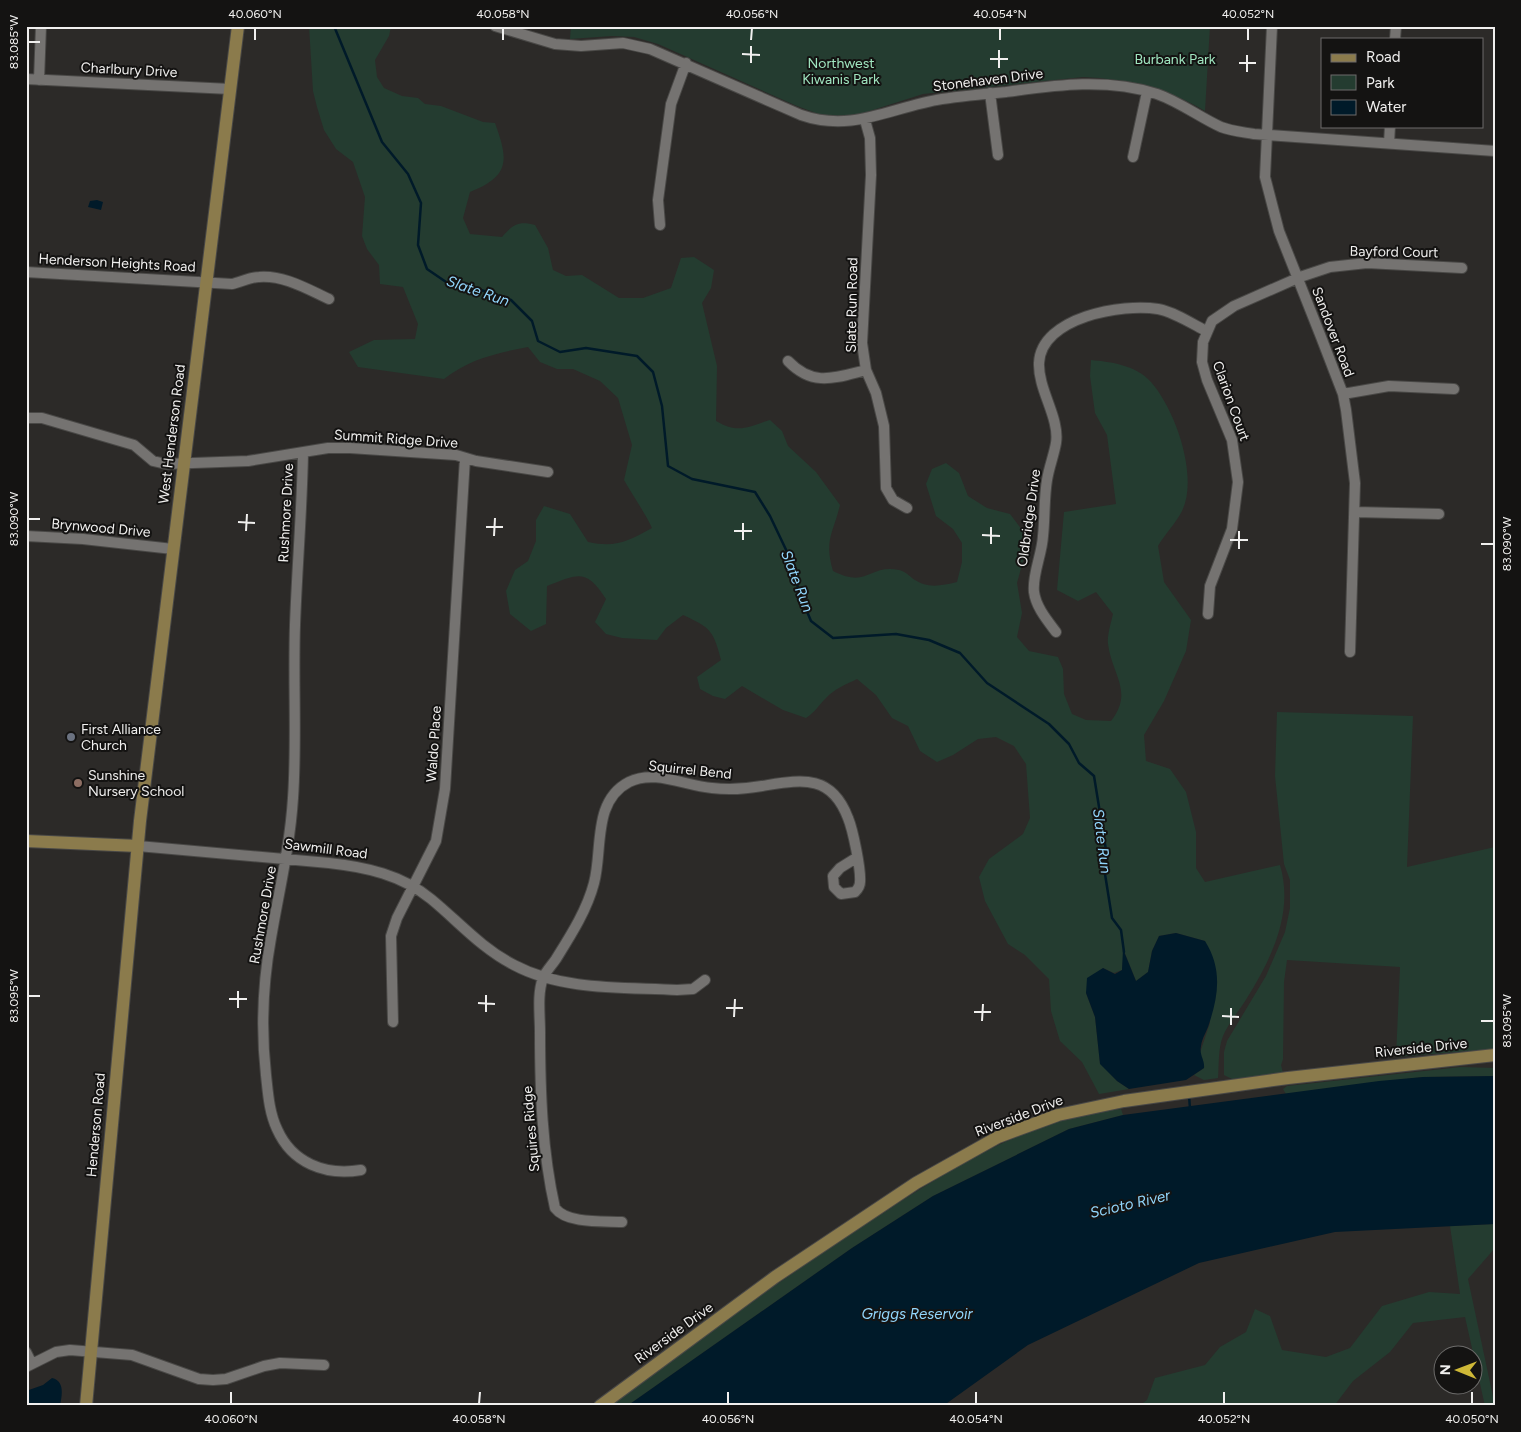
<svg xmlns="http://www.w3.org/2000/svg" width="1521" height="1432" font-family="Figtree,sans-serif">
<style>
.green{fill:#243c30}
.water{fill:#001a29}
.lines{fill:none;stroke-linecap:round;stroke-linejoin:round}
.stream{stroke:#001a29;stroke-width:2.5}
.minor-casing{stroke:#494846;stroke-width:12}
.major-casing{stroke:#494846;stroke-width:14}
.minor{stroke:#757371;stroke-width:10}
.major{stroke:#8b7b4c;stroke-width:12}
.ticks{fill:none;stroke:#f0efee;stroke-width:2}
.worship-dot{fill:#6b7280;stroke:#141312;stroke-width:2}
.education-dot{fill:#8d6e63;stroke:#141312;stroke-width:2}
.labels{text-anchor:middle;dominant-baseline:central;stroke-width:4;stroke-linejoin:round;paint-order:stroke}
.park-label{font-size:14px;fill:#a0e6c0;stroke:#141312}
.street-label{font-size:14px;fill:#f0efee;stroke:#141312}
.poi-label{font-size:14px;fill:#f0efee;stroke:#141312;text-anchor:start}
.water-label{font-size:15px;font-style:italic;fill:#92d7fd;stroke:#141312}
.neatline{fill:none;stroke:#f0efee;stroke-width:2}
.ticks-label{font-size:12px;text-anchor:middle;fill:#f0efee}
</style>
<rect width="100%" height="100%" fill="#2c2a28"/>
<!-- green -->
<path class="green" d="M309,26L391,27L389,36L375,60L377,77L384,88L402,96L418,98L425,104L441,106L483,122L495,123C508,159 511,176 470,192L463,218L470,234L502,237C513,224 519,221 535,225L548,248L553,270L566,276L582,275L619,298H643L671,288L681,258L694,257L714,270L711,288L702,303L717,366L716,421C739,434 747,427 770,420L782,431L788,446L816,472L840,505C833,534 824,540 833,571C868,589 869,564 899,570C904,571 909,575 912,578C927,589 940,586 957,582L962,562V543L953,529L936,516L926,484L932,469L946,463L959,473L968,496L987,508L1010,514L1029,539L1017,583L1022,613L1017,637L1029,651L1058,657L1063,669L1064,694L1072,714L1086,720L1111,721C1134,692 1112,675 1108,644C1107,635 1111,623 1113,614L1096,592L1078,601L1057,590L1064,512L1116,504L1107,435L1095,413L1090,376L1091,360C1111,362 1136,365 1151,382C1175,409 1199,476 1182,511C1176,523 1165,534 1158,546L1164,582L1191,620L1186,651L1164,701L1144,735L1146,761L1170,769L1186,792L1196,832V868L1205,882L1280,865C1294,912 1272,958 1247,998C1239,1011 1229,1022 1223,1036C1218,1049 1219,1064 1218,1078L1204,1080L1194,1075L1204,1068L1200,1053L1210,1023L1205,941L1176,933L1159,936L1152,951L1148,972L1136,981L1124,951L1122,970L1114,973L1103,968L1086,993L1095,1017L1100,1063L1117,1081L1129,1089L1099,1094L1082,1062L1060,1041L1051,1011L1049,979L1025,955L1008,944L985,901L979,877L989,859L1023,834L1030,818L1026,764L1014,746L996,737L978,739L953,755L937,762L920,751L908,726L892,718L876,695L857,679C847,684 834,689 826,698C819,705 815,712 806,718L783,710L742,686L725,699L713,696L700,689L697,677L721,660C713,630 711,628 683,615L666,628L657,640L622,638L606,634L595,622L606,599C586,568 578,574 547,586L546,624L531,631L510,614L506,591L515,570L528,561L536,541V520L544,506L570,514L588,542C616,548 628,541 652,528C644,511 633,496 624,480L632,445L618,398L600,381L573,369H557L540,362L528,347C497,353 469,359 444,379L358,367L349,352L374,340L415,339L418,324L403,287L380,284L379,265L367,249L362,236L365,197L353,162L336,149L324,130L317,107L313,91Z
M571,26H1210L1205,111C1167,88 1127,79 1083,77L923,94L854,116H824L797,106L658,44L634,37L612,36L570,39Z
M1277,712L1413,716L1407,867L1495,847V1049L1396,1057L1400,967L1287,960L1284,982L1283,1059L1281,1065L1283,1073L1232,1079L1224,1075V1052L1227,1041L1266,976L1285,932L1290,908V880L1284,864L1275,776Z
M1461,1067L1495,1068V1076L1423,1077L1286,1094L1283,1089L1287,1086Z
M1121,1109L1123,1115L1069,1129L933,1196L852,1248L627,1406H609C693,1344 777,1282 865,1225C943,1174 1026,1117 1121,1109Z
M1495,1224V1248L1468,1279L1495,1406H1485L1465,1317L1413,1323L1390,1352L1353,1381L1334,1406H1139L1147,1400L1155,1378L1205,1365L1220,1347L1246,1332L1255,1309L1270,1316L1282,1350L1326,1357L1350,1348L1382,1306L1429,1292L1460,1294L1450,1226Z"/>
<!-- water -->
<path class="water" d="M97,200L103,202L101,210L88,207L90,201Z
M1176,933L1205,941C1222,968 1219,994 1209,1024C1207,1031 1202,1038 1201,1046C1199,1055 1205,1060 1204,1068L1186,1080L1129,1089L1117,1081L1100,1064L1095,1017L1086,993L1087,978L1103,968L1115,974L1122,970L1123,949L1136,981L1148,972L1152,951L1159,936Z
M1495,1076V1224L1335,1232L1199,1263L1028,1345L943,1406H627L852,1248L933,1196L1069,1129L1123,1115L1379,1081L1423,1077Z
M52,1378C65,1381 62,1395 60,1406H26V1391L43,1385Z"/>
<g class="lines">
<!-- stream -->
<path class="stream" d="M334,26L382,142L408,174L421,203L418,245L427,269L449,284L478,289L511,300L532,321L538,341L560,352L586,348L637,356L653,372L662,406L668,466L692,479L755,492L770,516L789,556L800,595L811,621L833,638L896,634L929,640L960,653L987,683L1049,724L1069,744L1079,763L1094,776L1106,850L1105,874L1112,918L1121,930L1124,952
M1189,1095L1190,1109"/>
<!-- minor casing -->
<g class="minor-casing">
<path id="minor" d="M495,26L555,44L581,46L623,43L650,49L801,115C853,133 891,107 942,99C963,96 984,94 1006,92C1057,85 1107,78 1157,94C1180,102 1199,117 1221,127C1231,131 1243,132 1254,134L1495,151
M1272,26L1265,177L1279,231L1321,337L1343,394L1346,410L1355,483L1350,652
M1395,39L1396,26
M26,79L230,89
M39,80L41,26
M990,93L998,155
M865,120L870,138L871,175L862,343L866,370L876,393L884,426L886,488L893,500L907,508
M1389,143L1390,126
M1133,157L1147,92
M660,225L658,200L671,104L686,63
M26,272L232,284C241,282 250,277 259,277C284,275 307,289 329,299
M788,361C813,387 834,378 866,370
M1343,394L1389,386L1454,389
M26,418H42L134,445L153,461L166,464L248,461L328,448H350L456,455L476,461L548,472
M303,453C302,510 297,568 295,625C293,683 297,741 293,798C290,846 279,891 271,938C263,982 261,1030 266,1075C268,1093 269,1112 277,1129C292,1163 325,1176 361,1170
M1355,512L1439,514
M26,536L83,539L173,549
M1208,614L1210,586L1232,529L1238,482L1232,440L1207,380L1202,362L1203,342L1212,321L1234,306L1300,277L1330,267L1367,263L1462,268
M1056,632C1047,620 1036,607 1034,592C1032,574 1042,555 1043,536C1045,518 1044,498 1047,480C1049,467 1054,455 1056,443C1060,418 1038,390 1039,363C1041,317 1123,303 1158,309C1174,312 1191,323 1206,331
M138,846L329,863C366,867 402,875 431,899C459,922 481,948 514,965C563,991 624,987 677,990L693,989L705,980
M393,1022L391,936L397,918L436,841L445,789L465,458
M622,1222C603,1221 567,1224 555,1208C542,1151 540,1090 540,1032C540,1015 537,994 543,978C546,971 552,965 556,959C571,935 587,910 594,883C603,850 592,801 629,782C655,769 685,786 712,788C729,790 745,789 762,786C801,780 831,773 848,818C853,830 861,869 860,882C860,886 858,889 855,892L841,894L834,887L833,876L840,868L856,858
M26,1352L32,1364
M26,1367L56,1352L70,1350L132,1355L199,1379L213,1380L226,1379L264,1366L280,1363L324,1365"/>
</g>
<!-- major casing -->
<g class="major-casing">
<path id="major" d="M26,841L138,846
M86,1406L140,821L238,26
M600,1406L775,1277L916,1183L998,1137L1058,1115L1124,1101L1288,1078L1495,1055"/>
</g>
<!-- minor -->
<use href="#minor" class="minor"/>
<!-- major -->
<use href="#major" class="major"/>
</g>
<!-- ticks -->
<path class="ticks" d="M255,40V28M503,40V28M751,40L752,28M1000,40V28M1248,40V28M28,42H40M742,54L760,55M990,59H1008M751,63V46M1239,63H1256M999,68V50M1247,72V55M28,519H40M238,522L255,523M486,527H503M246,531L247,514M734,531H752M982,535L1000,536M494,536L495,518M743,540V523M1230,540H1248M991,544V527M1481,544H1494M1239,549V531M28,996H40M229,999H247M478,1003L495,1004M238,1008V991M726,1008H743M486,1012V995M974,1012H991M1222,1016L1239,1017M734,1017L735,999M982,1021L983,1004M1481,1021H1494M1231,1025V1008M231,1404V1392M479,1404L480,1392M728,1404V1392M976,1404V1392M1224,1404V1392M1472,1404V1392"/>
<!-- markers -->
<circle class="worship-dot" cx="71" cy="737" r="5"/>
<circle class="education-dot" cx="78" cy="783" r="5"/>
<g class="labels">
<!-- park labels -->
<g class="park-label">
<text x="1175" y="59">Burbank Park</text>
<text x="841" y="63">Northwest<tspan x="841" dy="16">Kiwanis Park</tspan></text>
</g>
<!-- street labels -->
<g class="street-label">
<text transform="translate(129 70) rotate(3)">Charlbury Drive</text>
<text transform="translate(988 80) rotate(-7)">Stonehaven Drive</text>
<text transform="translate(1394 252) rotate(1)">Bayford Court</text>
<text transform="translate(117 263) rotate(3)">Henderson Heights Road</text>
<text transform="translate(852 305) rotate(-89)">Slate Run Road</text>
<text transform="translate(1333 332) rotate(69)">Sandover Road</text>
<text transform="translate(1231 401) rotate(70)">Clarion Court</text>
<text transform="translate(172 434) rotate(-83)">West Henderson Road</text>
<text transform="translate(396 439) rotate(4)">Summit Ridge Drive</text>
<text transform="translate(286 513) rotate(-87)">Rushmore Drive</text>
<text transform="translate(1029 518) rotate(-82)">Oldbridge Drive</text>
<text transform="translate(101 528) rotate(5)">Brynwood Drive</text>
<text transform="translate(434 744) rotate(-86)">Waldo Place</text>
<text transform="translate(690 770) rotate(6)">Squirrel Bend</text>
<text transform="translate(326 849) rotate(7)">Sawmill Road</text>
<text transform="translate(263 915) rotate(-80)">Rushmore Drive</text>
<text transform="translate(1421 1048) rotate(-6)">Riverside Drive</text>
<text transform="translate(1019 1116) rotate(-21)">Riverside Drive</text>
<text transform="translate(96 1125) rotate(-85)">Henderson Road</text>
<text transform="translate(531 1129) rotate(-95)">Squires Ridge</text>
<text transform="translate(674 1333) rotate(-36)">Riverside Drive</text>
</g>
<!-- poi labels -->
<g class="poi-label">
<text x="81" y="729">First Alliance<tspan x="81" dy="16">Church</tspan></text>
<text x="88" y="775">Sunshine<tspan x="88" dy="16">Nursery School</tspan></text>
</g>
<!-- water labels -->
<g class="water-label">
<text transform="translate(478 291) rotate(19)">Slate Run</text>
<text transform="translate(797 581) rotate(69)">Slate Run</text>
<text transform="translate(1102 841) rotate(83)">Slate Run</text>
<text transform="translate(1130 1204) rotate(-13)">Scioto River</text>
<text x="917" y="1314">Griggs Reservoir</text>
</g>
</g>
<!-- border -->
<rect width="1521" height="1432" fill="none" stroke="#141312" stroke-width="55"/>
<!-- legend -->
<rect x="1321" y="38" width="162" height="90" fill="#141312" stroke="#6c6b6a"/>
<rect x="1331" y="54" width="25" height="8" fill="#8b7b4c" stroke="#6c6b6a"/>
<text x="1366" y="62" font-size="15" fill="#f0efee">Road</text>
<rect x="1331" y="75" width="25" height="15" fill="#243c30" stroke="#6c6b6a"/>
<text x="1366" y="88" font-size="15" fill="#f0efee">Park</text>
<rect x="1331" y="100" width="25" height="15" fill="#001a29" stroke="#6c6b6a"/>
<text x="1366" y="112" font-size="15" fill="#f0efee">Water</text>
<!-- north arrow -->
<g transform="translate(1458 1370) rotate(271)"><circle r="24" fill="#141312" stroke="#6c6b6a"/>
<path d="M0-4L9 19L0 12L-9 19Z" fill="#ceb837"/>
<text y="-8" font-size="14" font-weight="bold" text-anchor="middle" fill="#f0efee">N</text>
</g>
<rect x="28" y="28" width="1466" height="1376" class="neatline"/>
<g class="ticks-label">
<text x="255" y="18">40.060°N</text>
<text x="503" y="18">40.058°N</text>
<text x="752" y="18">40.056°N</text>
<text x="1000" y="18">40.054°N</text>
<text x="1248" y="18">40.052°N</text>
<text transform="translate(14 42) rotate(-90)" y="4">83.085°W</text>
<text transform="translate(14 519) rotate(-90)" y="4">83.090°W</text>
<text transform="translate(1507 544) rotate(-90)" y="4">83.090°W</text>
<text transform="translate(14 996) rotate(-90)" y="4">83.095°W</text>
<text transform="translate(1507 1021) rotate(-90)" y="4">83.095°W</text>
<text x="231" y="1423">40.060°N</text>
<text x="479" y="1423">40.058°N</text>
<text x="728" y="1423">40.056°N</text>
<text x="976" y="1423">40.054°N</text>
<text x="1224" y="1423">40.052°N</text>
<text x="1472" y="1423">40.050°N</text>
</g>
</svg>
